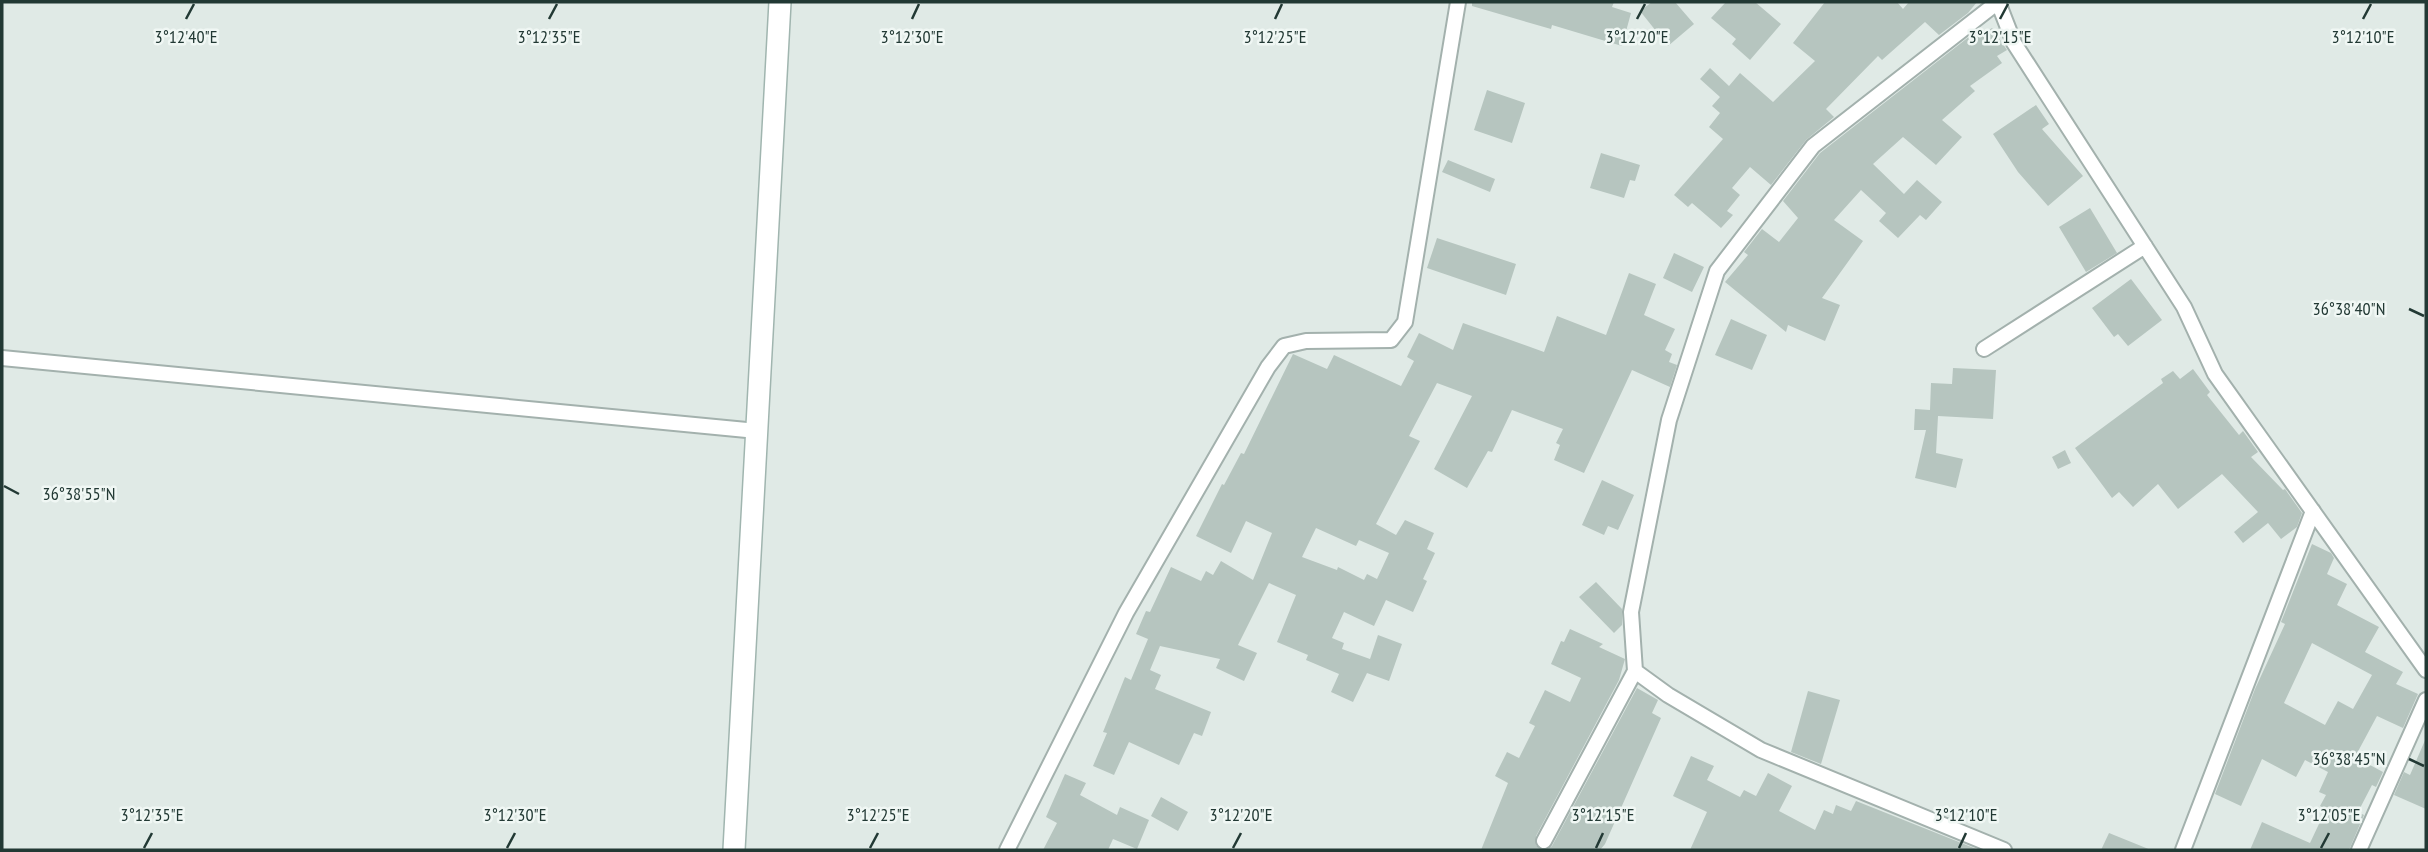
<svg xmlns="http://www.w3.org/2000/svg" width="2428" height="852" font-family="'PT Sans Narrow',sans-serif">
<style>
.building{fill:#b6c5bf;fill-rule:evenodd}
.lines{fill:none;stroke-linecap:round;stroke-linejoin:round}
.minor-casing{stroke:#a3b1ad;stroke-width:18}
.secondary-casing{stroke:#a0b5af;stroke-width:24}
.minor{stroke:#fff;stroke-width:14}
.secondary{stroke:#fff;stroke-width:21}
.ticks{fill:none;stroke:#223934;stroke-width:2.5}
.ticks-label{font-size:18px;text-anchor:middle;fill:#223934;stroke:#f0f7f4;stroke-width:5;stroke-linejoin:round;paint-order:stroke}
</style>
<rect width="100%" height="100%" fill="#e0eae6"/>
<!-- building -->
<path class="building" d="M1472,2H1614L1612,7L1631,13L1622,46L1552,25L1551,29L1472,6Z
M1652,2H1675L1694,24L1668,46L1640,11Z
M1726,2H1755L1781,24L1750,60L1732,44L1736,39L1711,18Z
M1825,2H1897L1903,9L1909,2H1977L1968,13L1939,35L1925,22L1882,60L1878,56L1826,109L1834,117L1806,140L1771,185L1750,167L1732,188L1740,195L1727,211L1733,215L1721,228L1692,203L1688,207L1674,195L1723,139L1709,127L1720,113L1712,106L1720,97L1700,79L1710,68L1729,86L1740,73L1773,102L1815,61L1793,43Z
M1992,28L2007,50L1997,56L2002,63L1970,86L1975,91L1942,120L1962,137L1936,165L1903,137L1873,164L1904,194L1917,180L1942,202L1926,220L1920,215L1898,238L1879,221L1886,213L1861,190L1834,220L1863,241L1822,298L1840,305L1825,341L1788,325L1786,332L1725,282L1748,255L1744,252L1762,229L1779,242L1798,218L1783,201L1820,153L1979,29L1983,34Z
M1487,90L1525,103L1512,143L1474,130Z
M2036,105L2049,124L2042,129L2083,176L2048,206L2018,172L1993,134Z
M1601,153L1640,165L1635,181L1630,180L1624,198L1590,188Z
M1448,160L1495,179L1490,192L1442,172Z
M2090,208L2117,253L2086,272L2059,227Z
M1437,238L1516,264L1506,295L1427,268Z
M1674,253L1704,267L1692,292L1663,278Z
M1629,273L1656,284L1644,315L1675,329L1665,350L1672,354L1669,362L1677,365L1670,387L1632,370L1584,473L1554,460L1560,445L1556,443L1563,429L1512,410L1492,452L1488,451L1467,488L1434,469L1472,396L1437,383L1409,436L1420,441L1376,524L1396,535L1405,520L1434,533L1427,549L1435,553L1423,579L1427,581L1413,612L1386,600L1374,626L1344,612L1332,638L1344,643L1342,649L1370,659L1378,635L1402,644L1389,681L1367,673L1353,702L1331,692L1339,674L1306,660L1308,655L1277,642L1296,595L1269,583L1238,645L1257,653L1244,681L1216,668L1220,659L1160,646L1150,670L1161,675L1155,689L1211,712L1202,736L1194,733L1179,765L1129,742L1114,775L1093,766L1107,733L1103,732L1125,677L1131,680L1148,639L1136,634L1146,611L1150,612L1171,567L1201,581L1206,571L1213,575L1221,561L1253,580L1272,533L1246,521L1231,553L1196,536L1222,484L1224,485L1241,453L1244,454L1293,354L1327,369L1334,355L1401,386L1414,361L1407,357L1419,333L1453,350L1463,323L1544,352L1557,316L1606,335ZM1316,528L1356,546L1359,540L1389,553L1377,579L1367,574L1364,580L1338,567L1337,570L1302,557Z
M2131,279L2162,320L2128,346L2118,334L2114,337L2092,308Z
M1731,319L1767,335L1752,370L1715,355Z
M1953,368L1996,370L1993,419L1938,416L1936,453L1963,459L1956,488L1915,478L1926,430H1914L1915,409L1930,410L1931,383L1952,384Z
M2193,369L2210,392L2207,395L2239,435L2243,431L2258,452L2251,457L2283,490L2285,489L2302,513L2297,527L2281,539L2268,523L2243,543L2234,532L2258,512L2222,474L2178,509L2158,484L2133,507L2119,492L2112,498L2075,448L2163,383L2161,379L2173,371L2180,379Z
M2065,450L2071,463L2058,469L2052,457Z
M1602,480L1634,495L1618,530L1608,526L1604,535L1582,525Z
M2312,544L2331,553L2334,558L2327,574L2347,584L2337,605L2379,627L2365,652L2403,672L2396,684L2418,694L2403,728L2377,716L2355,757L2383,772L2376,787L2372,785L2358,812L2364,815L2349,850H2250L2262,822L2310,843L2326,809L2320,806L2326,795L2319,792L2328,772L2305,760L2296,777L2262,759L2241,806L2215,794L2255,689L2285,624L2281,622ZM2312,643L2372,675L2353,709L2338,701L2325,725L2284,703Z
M1596,582L1622,609V625L1614,633L1579,597Z
M1570,629L1603,644L1599,647L1625,659L1619,680L1536,836V845L1542,850H1481L1508,783L1495,776L1507,752L1519,758L1535,726L1529,723L1545,690L1570,702L1581,678L1551,664L1561,641L1564,642Z
M1637,688L1658,700L1652,713L1661,718L1605,844L1600,850H1546L1552,846Z
M1808,691L1840,700L1821,764L1791,752Z
M2426,738V809L2394,795L2404,772L2410,775Z
M1691,756L1714,766L1707,780L1740,797L1744,790L1756,796L1768,773L1792,786L1779,811L1815,830L1824,810L1833,814L1836,805L1851,811L1856,801L1979,850H1690L1707,812L1673,796Z
M1065,774L1086,783L1080,795L1117,815L1120,807L1149,820L1137,849L1113,839L1108,850H1043L1057,823L1046,817Z
M1161,797L1188,812L1178,831L1151,816Z
M2109,833L2151,850H2101Z"/>
<g class="lines">
<!-- minor casing -->
<g class="minor-casing">
<path id="minor" d="M1998,2L2014,43L2184,307L2215,374L2426,670
M1984,349L2145,246
M2,358L757,431
M1635,671L1668,695L1761,750L2004,850
M1544,841L1635,671L1631,612L1669,420L1717,271L1813,146L1998,2
M1007,850L1126,613L1268,367L1284,346L1306,341L1391,340L1405,322L1458,2
M2183,850L2313,511
M2359,850L2426,700"/>
</g>
<!-- secondary casing -->
<g class="secondary-casing">
<path id="secondary" d="M734,850L780,2"/>
</g>
<!-- minor -->
<use href="#minor" class="minor"/>
<!-- secondary -->
<use href="#secondary" class="secondary"/>
</g>
<!-- ticks -->
<path class="ticks" d="M186,19L194,4M549,19L557,4M912,19L919,4M1275,19L1282,4M1637,19L1645,4M2000,19L2008,4M2363,19L2371,4M2409,309L2424,316M4,486L19,494M2409,759L2424,766M144,848L152,833M507,848L515,833M870,848L878,833M1233,848L1241,833M1596,848L1603,833M1959,848L1966,833M2321,848L2329,833"/>
<g class="ticks-label">
<text x="549" y="43">3°12'35"E</text>
<text x="1275" y="43">3°12'25"E</text>
<text x="1637" y="43">3°12'20"E</text>
<text x="2000" y="43">3°12'15"E</text>
<text x="2363" y="43">3°12'10"E</text>
<text x="186" y="43">3°12'40"E</text>
<text x="912" y="43">3°12'30"E</text>
<text x="2349" y="315">36°38'40"N</text>
<text x="79" y="500">36°38'55"N</text>
<text x="2349" y="765">36°38'45"N</text>
<text x="152" y="821">3°12'35"E</text>
<text x="515" y="821">3°12'30"E</text>
<text x="878" y="821">3°12'25"E</text>
<text x="1241" y="821">3°12'20"E</text>
<text x="1603" y="821">3°12'15"E</text>
<text x="1966" y="821">3°12'10"E</text>
<text x="2329" y="821">3°12'05"E</text>
</g>
<!-- border -->
<rect width="2428" height="852" fill="none" stroke="#223934" stroke-width="7"/>
</svg>
